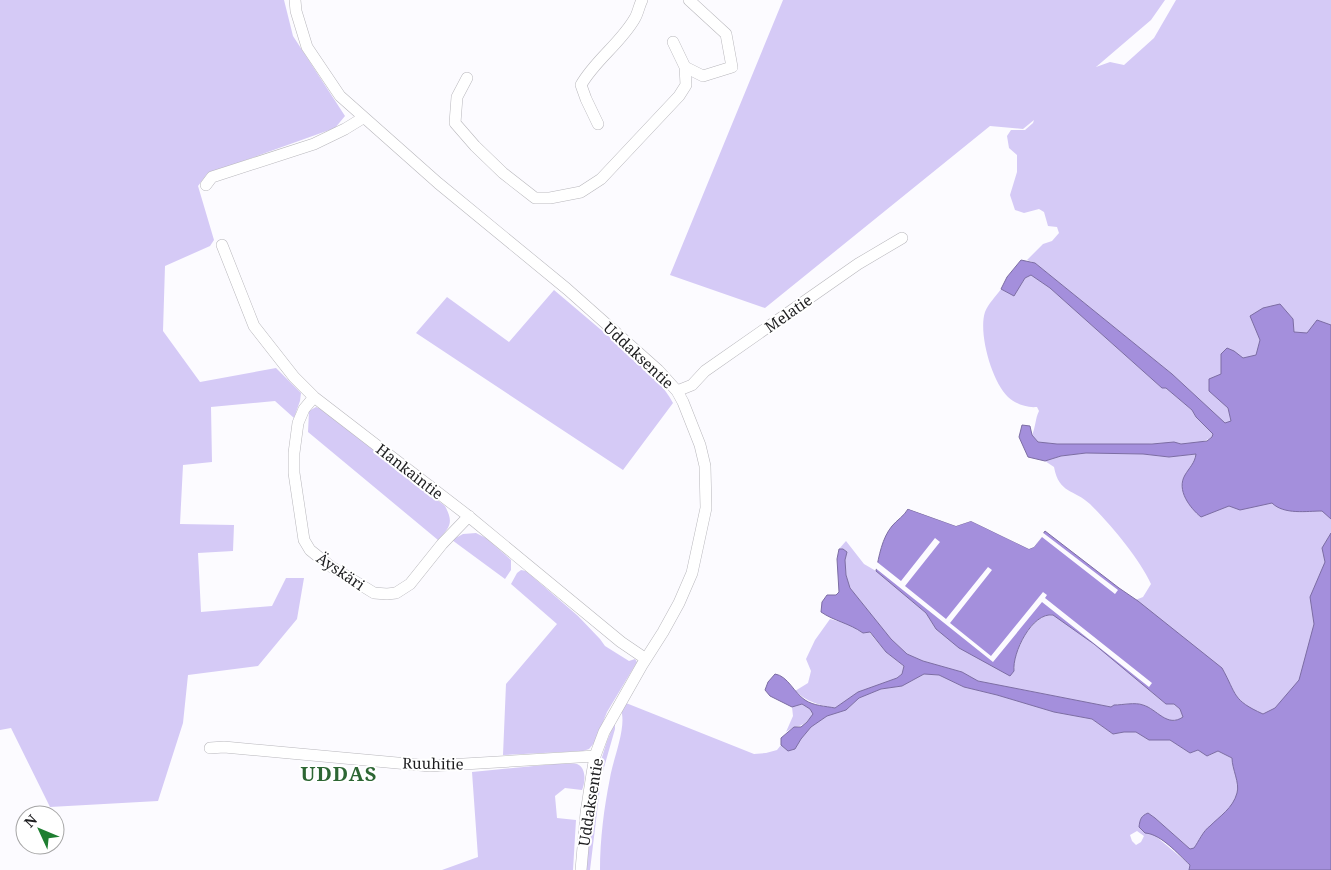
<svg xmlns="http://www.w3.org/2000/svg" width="1331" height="870" font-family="'Noto Serif',serif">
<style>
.green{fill:#d5caf6;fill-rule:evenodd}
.water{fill:#a48fdc;stroke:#7c6da3}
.pier{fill:#fcfbff}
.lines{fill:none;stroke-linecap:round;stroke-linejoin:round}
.street-casing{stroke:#b8b7bc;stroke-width:12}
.street{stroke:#fff;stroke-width:11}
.labels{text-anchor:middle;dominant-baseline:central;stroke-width:4;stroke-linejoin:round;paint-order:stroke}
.street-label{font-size:15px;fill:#1d1d1f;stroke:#fff}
.district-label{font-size:20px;font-weight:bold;letter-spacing:1px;fill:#2d6634;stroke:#fff}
</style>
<rect width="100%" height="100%" fill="#fcfbff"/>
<!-- green -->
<path class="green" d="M0,0H284L293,36L345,116L335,128L207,174L198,186L214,240L210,246L165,266L163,331L200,382L276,368L301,393L300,401L294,418L275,401L211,407L212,462L183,465L180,524L234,525L233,551L198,553L201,612L272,606L286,578H304L297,619L258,666L188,675L183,723L158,801L50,807L11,728L0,730Z
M783,0H1165L1151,20L1096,67L1110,62L1124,65L1154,38L1176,0H1331V356L1239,439L1172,374L1035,263L1027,260L1043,244L1052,241L1059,233L1057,227L1048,226L1044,212L1039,209L1024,213L1015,210L1010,195L1017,172V155L1009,148L1007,136L1011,130H1025L1033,123L1034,120L1023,129L990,126L765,308L670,275Z
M1031,275L1050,288L1162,388H1166L1192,410L1196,417L1213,434L1212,437C1205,442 1192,444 1182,444C1178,444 1175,442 1171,443C1127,445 1082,448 1038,442L1032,435C1036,426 1035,419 1039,411L1037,407C1026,408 1016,404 1008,397C992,382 978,333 985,312C988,304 996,296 1001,289L1014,296L1025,278Z
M554,290C581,313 609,336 636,360C650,373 664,386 673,403L623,470L416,333L447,297L509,342Z
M316,407L321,409L445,506C454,523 450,527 438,540L308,432L309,411Z
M1086,453L1143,454L1169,457L1196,454L1331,467V576L1324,617L1288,709L1251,717L1133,601L1143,597L1151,584C1139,558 1111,525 1090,504C1074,489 1059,494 1054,467L1045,461L1061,456Z
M476,533L486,538L511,560V570L505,579L452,540L463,534Z
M846,541L864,564L876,571L926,613L936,629L1009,675L1014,671C1012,653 1032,612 1054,615L1094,644L1166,704H1174L1180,709L1183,717C1165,729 1155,705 1139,704C1131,703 1123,705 1114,705L1111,707L978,681L962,672L923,661L907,654L891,639L850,588L846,575L845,560L847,552L843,549H839Z
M521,570L526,571L578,616L600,639L605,646L629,661L635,659L637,662L607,712L595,742L589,749L583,751L503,755L506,684L557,624L511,584L517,573Z
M830,619L852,625L863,633L869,632L886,652L904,666L902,674L897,678L858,692L835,708C818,705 808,702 795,691L808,683L811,671L806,659L815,640Z
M924,674L939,675L964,687L997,695L1054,712L1092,719L1113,734L1124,732H1137L1149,740H1170L1190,753L1198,750L1208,756L1218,751L1232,758L1242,769L1232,857L1190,849L1155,818L1148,813L1152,833L1190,865L1189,870H600C600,839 604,808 610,778C613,759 627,727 621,710L626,703L754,754L766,753L777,750L781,745L788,751L795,749L801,739L811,727L827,716L846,710L859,698L881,689L902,686ZM1137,831L1144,836L1141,842L1136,845L1132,841L1130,835Z
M802,704L810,709L813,714C802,730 799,723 786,732L793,716L792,707Z
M615,722V729L603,771L598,770L607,741Z
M565,763C568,764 574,763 577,764C587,768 585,783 582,790L565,788L555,796L557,818L576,820L573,870H442L478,857L472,772Z
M596,779H601L590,870H586Z"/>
<!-- water -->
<path class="water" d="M1021,260L1035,263L1172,374L1225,423L1231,421L1228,408L1209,391V379L1221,374V354L1227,348L1234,351L1243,358L1256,355L1260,340L1250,316L1263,308L1280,304L1293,319L1294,332L1307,333L1317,320L1331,325V519L1322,511C1307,511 1284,515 1272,503L1240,510L1229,506L1201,517C1190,508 1176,490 1185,475C1189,468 1195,463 1196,454L1169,457L1143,454L1086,453L1061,456L1045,461L1028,457L1019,437L1022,425L1030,426L1032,435L1038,442L1057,444H1152L1174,442L1181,444L1207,441L1212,437L1213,434L1196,417L1192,410L1166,388H1162L1050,288L1031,275L1025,278L1014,296L1001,289L1007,277Z
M908,509L956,526L971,521L1029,549L1034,547L1045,531L1119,588L1138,601L1222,668C1237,695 1232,700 1263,714L1275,708L1299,680L1314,624L1310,597L1325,562L1322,548L1331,533V870H1189L1190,865C1178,854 1161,834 1145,833L1139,827C1140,819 1141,816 1148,813L1155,818L1190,849L1194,848C1199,841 1203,831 1210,826C1220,816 1233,808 1237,793C1240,783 1232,769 1232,758L1218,751L1207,756L1198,750L1190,753L1170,740H1149L1136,732H1124L1113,734L1092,719L1054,712L997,695L964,687L939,675L924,674L902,686L881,689L859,698L846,710L827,716L811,727L801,739L795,749L788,751L781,745V738L794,727H801L807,722L813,714L810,709L802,704L792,707L770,696L765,690L768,682L775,674C788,676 794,693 805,700C814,706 825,706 835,708L858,692L897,678L902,674L904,666L886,652L870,632L863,633C849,623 834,621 821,612L822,602L827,595H836L839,592L837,559L839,549H843L847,552L845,560L846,575L850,588L891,639L907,654L923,661L962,672L978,681L1111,707L1114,705C1123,705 1135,702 1143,705C1157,709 1167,728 1183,717L1180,709L1174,704H1166L1094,644L1053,615C1032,612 1012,653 1014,671L1010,676L959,648L936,629L926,613L876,571C879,556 882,538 892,526C897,520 904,516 908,509Z"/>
<!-- pier -->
<path class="pier" d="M909,506L956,523L971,519L1029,546L1032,545L1042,532L1118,590L1115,594L1042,537L1034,547L1029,549L971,521L956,526L906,508Z
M935,538L940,542L905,586L946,619L988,567L992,570L950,623L991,656L1043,592L1047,595L1045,598L1152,683L1149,687L1042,602L993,662L874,567L877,562L901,581Z"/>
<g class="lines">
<!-- street casing -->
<g class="street-casing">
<path id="street" d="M295,0L296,11L307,47L340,96L438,183L567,289L658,370L677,391L683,402L700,445L705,466L706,508L692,573L679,603L663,632L642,665L604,732L595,756L592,774L586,813L581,870
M673,42L685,67L703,76L732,67L726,34L689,0
M467,78L457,97L455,123L475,146L503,173L535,198H550L581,192L601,179L679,96L686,85L685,67
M598,124L586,99L581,85C595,60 621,43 635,18C638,13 639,6 642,0
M206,185L212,177L314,144L345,129L363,118
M222,245L254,326L294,377L314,397L467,515L621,642L646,659
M677,391L692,385L705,371L858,264L902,238
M314,397L304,409L298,423L294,453V473L304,540L310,550L330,566L374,593L387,594L396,593L410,584L442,544L469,516
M210,748L224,747L430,766L595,756"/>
</g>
<!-- street -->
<use href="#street" class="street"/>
</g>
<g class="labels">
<!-- street labels -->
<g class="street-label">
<text transform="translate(788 313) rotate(-35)">Melatie</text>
<text transform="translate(639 355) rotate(43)">Uddaksentie</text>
<text transform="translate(410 471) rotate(38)">Hankaintie</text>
<text transform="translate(341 571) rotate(34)">Äyskäri</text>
<text transform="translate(433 763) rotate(1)">Ruuhitie</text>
<text transform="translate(590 802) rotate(-81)">Uddaksentie</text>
</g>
<!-- district labels -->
<g class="district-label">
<text x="339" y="773">UDDAS</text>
</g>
</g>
<!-- north arrow -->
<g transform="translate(40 830) rotate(314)"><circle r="24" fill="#ffffff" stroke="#a5a5a5"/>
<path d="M0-4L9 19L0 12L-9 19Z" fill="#1e7e30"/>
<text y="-8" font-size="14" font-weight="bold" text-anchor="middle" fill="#1d1d1f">N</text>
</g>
</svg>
